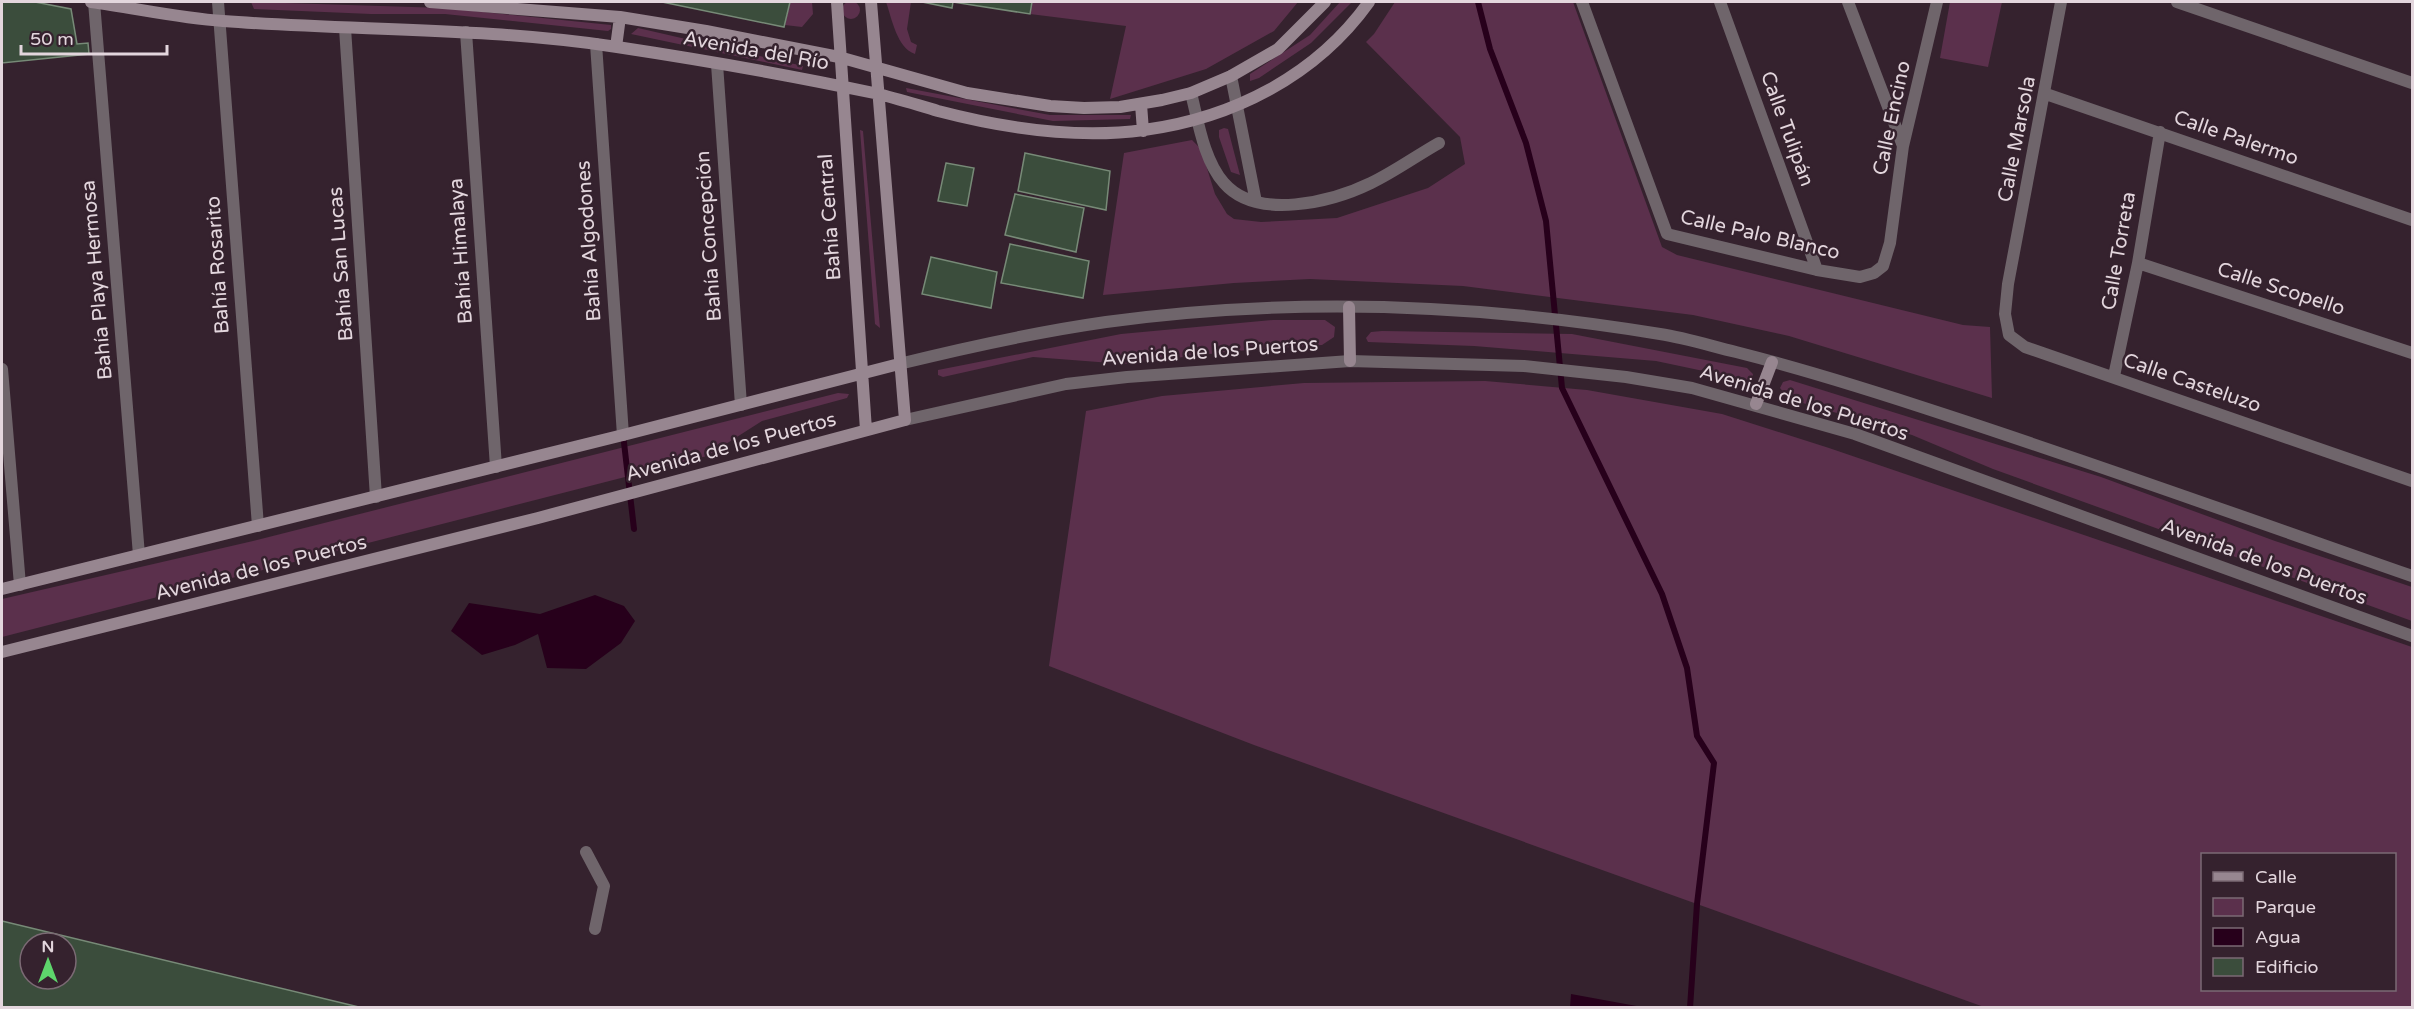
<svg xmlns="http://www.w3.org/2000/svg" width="2414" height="1009" font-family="'Varela Round',sans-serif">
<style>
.green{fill:#5b304c;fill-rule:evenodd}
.water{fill:#27001b}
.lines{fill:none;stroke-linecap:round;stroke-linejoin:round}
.stream{stroke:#27001b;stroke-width:6}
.building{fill:#3b4d3c;stroke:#778a77;stroke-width:1.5;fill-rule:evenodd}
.street{stroke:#6f656b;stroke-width:12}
.secondary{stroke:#978690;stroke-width:12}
.labels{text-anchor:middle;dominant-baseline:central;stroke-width:5;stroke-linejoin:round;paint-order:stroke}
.street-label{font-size:20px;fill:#e3d6dd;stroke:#35222e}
</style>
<rect width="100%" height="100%" fill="#35222e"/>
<!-- green -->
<path class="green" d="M842 10a9 9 0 1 1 18 0a9 9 0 1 1-18 0Z
M251,2L444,8L611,25V29L608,31L445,14H371L254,9Z
M790,2H812L813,14L802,27L785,25Z
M886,2H911L907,29L911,42L917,45L915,54C897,48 892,19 886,2Z
M1032,2H1298L1274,31L1206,69L1110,99L1126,26L1030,14Z
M1340,2H1352L1311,43L1259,78L1250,81V74L1310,35Z
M1395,2H1573L1662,247L1677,255L1963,325L1990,327L1992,398L1789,336L1693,315L1463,286L1310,279L1234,283L1103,295L1124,153L1192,140L1201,149L1215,194L1227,214L1234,219L1261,222L1337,218L1428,188L1465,164L1460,137L1366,42L1374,34Z
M1950,2H2002L1988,67L1940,58Z
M638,28L803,66L802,70L631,34Z
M906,88L1050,115H1131L1130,119L1053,121L907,92Z
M1224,128L1228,129L1240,175L1231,172L1219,137V130Z
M860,130L863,131L880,328L875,324Z
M1273,320H1325L1335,327L1334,337L1322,345L1235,351L1124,364L1033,357L943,377L938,375V370L1121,334Z
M1382,331L1572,334L1747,368L1753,374L1752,379L1746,380L1656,361L1474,346L1368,342L1366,338L1371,332Z
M1790,380L2101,477L2275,541L2412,587V621L1993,469L1912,435L1789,399L1780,388L1783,382Z
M1485,381L1587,390L1722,414L1829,448L2412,647V1007H1984L1254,745L1049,666L1086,411L1162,396L1304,383ZM2202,854H2394V990H2202Z
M838,393L849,394L847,398L762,421L707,456L2,637V599L253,541Z"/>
<!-- water -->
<path class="water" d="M595,595L624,606L635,621L621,643L586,669L547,668L538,634L515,645L482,655L451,631L469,603L540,614Z
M1571,994L1642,1007H1570Z"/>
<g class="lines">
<!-- stream -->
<path class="stream" d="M1478,2L1490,49L1526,143L1546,221L1562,388L1662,594L1687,668L1697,736L1714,763L1697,904L1690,1008
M623,434L634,529"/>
</g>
<!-- building -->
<path class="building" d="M2,2H35L71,9L77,44L88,43L89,54L2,63Z
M662,2H790L784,27Z
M922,2H1032L1030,14L953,2L952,8Z
M1025,153L1110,171L1106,210L1018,191Z
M946,163L974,168L967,206L938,201Z
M1015,194L1084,208L1076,252L1005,235Z
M1010,244L1089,261L1083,298L1001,283Z
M931,257L997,272L991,308L922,294Z
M2,921L363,1008H2ZM30,943H66V979H30Z"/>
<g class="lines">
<!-- street -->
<path class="street" d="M94,2L139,555
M218,2L258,526
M1582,2L1667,234L1817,270L1860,277L1874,273L1883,266L1890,243L1903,146L1937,2
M1720,2L1817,270
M1848,2L1903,146
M2061,2L2008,284L2005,314L2009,335L2025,347L2412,481
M2177,2L2412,83
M345,28L376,497
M466,32L496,467
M596,44L623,435
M717,64L741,405
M1231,76L1256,202
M1191,93C1198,121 1204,161 1224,183C1257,221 1332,202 1371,183C1394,172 1416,156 1439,143
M2046,94L2412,220
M2138,263L2412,353
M899,364C968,347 1036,332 1106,322C1289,297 1479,304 1660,334C1686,338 1711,346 1736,352C1807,370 1877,392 1946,415C2102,466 2257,522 2412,576
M2,369L20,585
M2114,376L2138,263L2160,132
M905,420L1066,384L1127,377L1350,361L1524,366L1626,377L1692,388L1855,434L2412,636
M586,852L604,886L595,929"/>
<!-- secondary -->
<path class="secondary" d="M91,2C135,8 179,18 223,21C354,31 486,27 617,47C703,60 789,75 874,93C896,98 917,105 938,111C1003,128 1077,139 1144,130C1233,118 1316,76 1369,2
M430,2L620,17L706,31L839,57L967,93L1050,106L1084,108L1120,107L1162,100L1191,93L1231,76L1278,49L1325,2
M837,2L866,430
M616,47L620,17
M1141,104L1143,131
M1349,307L1350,361
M1756,404L1772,362
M2,589L623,435L899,364
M2,652L538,518L905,420L871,2"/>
</g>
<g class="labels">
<!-- street labels -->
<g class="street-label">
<text transform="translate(756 51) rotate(10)">Avenida del Río</text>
<text transform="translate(1892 118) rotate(-78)">Calle Encino</text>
<text transform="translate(1787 129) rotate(70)">Calle Tulipán</text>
<text transform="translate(2236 138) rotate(19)">Calle Palermo</text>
<text transform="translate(2017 139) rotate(-79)">Calle Marsola</text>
<text transform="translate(830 217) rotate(-94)">Bahía Central</text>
<text transform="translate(1760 235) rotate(13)">Calle Palo Blanco</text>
<text transform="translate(709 236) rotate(-94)">Bahía Concepción</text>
<text transform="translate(589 241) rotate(-94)">Bahía Algodones</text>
<text transform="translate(461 251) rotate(-94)">Bahía Himalaya</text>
<text transform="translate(2119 251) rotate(-80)">Calle Torreta</text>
<text transform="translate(341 264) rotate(-94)">Bahía San Lucas</text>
<text transform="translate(218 265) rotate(-94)">Bahía Rosarito</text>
<text transform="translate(97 280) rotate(-95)">Bahía Playa Hermosa</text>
<text transform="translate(2281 289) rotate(18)">Calle Scopello</text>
<text transform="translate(1210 352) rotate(-4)">Avenida de los Puertos</text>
<text transform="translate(2192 383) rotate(19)">Calle Casteluzo</text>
<text transform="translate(1804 403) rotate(17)">Avenida de los Puertos</text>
<text transform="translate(731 447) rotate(-15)">Avenida de los Puertos</text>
<text transform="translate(2264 562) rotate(20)">Avenida de los Puertos</text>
<text transform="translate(261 568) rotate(-14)">Avenida de los Puertos</text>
</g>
</g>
<!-- border -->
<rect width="2414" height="1009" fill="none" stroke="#e3d6dd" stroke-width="6"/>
<!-- legend -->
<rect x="2201" y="853" width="195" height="138" fill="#35222e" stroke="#7b6a74" stroke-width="1.5"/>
<rect x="2213" y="872" width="30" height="9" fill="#978690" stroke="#7b6a74" stroke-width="1.5"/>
<text x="2255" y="883" font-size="18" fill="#e3d6dd">Calle</text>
<rect x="2213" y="898" width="30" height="18" fill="#5b304c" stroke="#7b6a74" stroke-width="1.5"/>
<text x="2255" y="913" font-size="18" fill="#e3d6dd">Parque</text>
<rect x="2213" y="928" width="30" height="18" fill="#27001b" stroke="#7b6a74" stroke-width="1.5"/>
<text x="2255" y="943" font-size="18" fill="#e3d6dd">Agua</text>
<rect x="2213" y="958" width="30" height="18" fill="#3b4d3c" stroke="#7b6a74" stroke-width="1.5"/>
<text x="2255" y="973" font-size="18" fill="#e3d6dd">Edificio</text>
<!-- north arrow -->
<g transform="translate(48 961)"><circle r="28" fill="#35222e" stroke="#7b6a74" stroke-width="1.5"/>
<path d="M0-4.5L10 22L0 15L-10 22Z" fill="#5ed56c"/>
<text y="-9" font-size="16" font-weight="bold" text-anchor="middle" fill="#e3d6dd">N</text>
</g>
<!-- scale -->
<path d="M21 45v9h146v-9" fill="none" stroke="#e3d6dd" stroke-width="3"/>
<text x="30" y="45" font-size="18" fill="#e3d6dd" stroke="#35222e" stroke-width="4.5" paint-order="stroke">50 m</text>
</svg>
